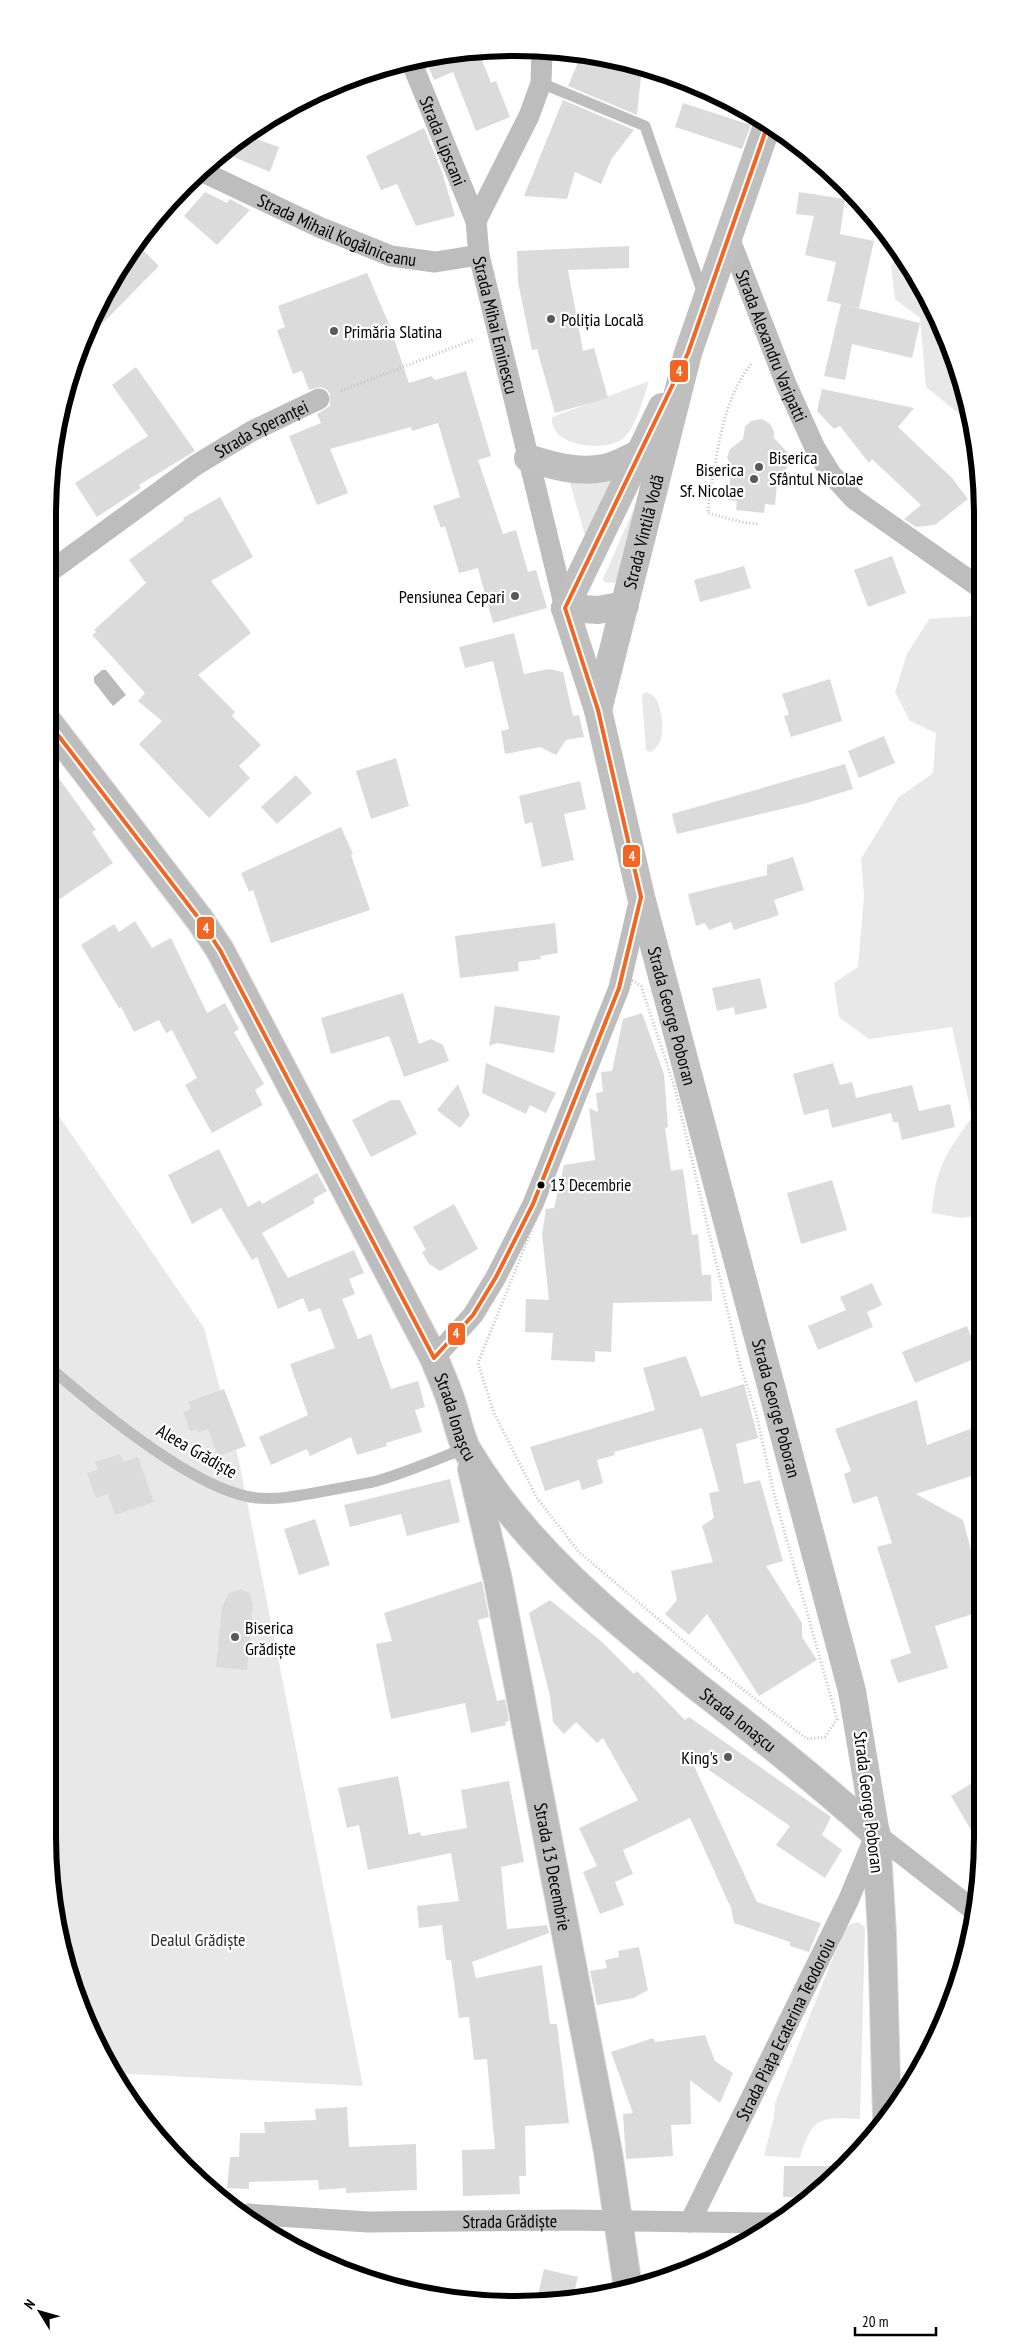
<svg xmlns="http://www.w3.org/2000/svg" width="1030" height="2352" font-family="'PT Sans Narrow',sans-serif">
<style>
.green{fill:#e8e8e8}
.water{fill:#bababa}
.building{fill:#dbdbdb}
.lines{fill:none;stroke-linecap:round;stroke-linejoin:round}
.primary-casing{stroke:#dbdbdb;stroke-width:30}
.path{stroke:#c2c2c2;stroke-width:3;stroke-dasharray:1 2.5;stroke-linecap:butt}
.lane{stroke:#bdbdbd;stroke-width:11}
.street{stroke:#bdbdbd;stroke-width:21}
.secondary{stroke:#bfbfbf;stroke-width:28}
.primary{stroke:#bdbdbd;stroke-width:28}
.bus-1-casing{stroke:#fff;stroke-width:8}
.bus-1{stroke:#f26522;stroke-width:4}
.poi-dot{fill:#595959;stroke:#fff;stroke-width:2}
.bus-dot{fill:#000;stroke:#fff;stroke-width:2}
.labels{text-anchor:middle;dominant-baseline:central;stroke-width:4.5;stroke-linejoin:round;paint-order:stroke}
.bus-label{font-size:17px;fill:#000;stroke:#fff;text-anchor:start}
.street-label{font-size:18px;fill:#000;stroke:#fff}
.poi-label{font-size:18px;fill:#000;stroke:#fff;text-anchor:start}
.park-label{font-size:18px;fill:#2c2c2c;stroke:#fff}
.rim{fill:none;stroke:#000;stroke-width:6}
.line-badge{stroke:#fff;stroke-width:2}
.badge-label{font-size:14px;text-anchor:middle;font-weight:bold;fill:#fff}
</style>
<rect width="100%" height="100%" fill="#fff"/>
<!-- green -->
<path class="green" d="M901,256L947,336L972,428L963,417L926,387L920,318L895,299L891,265Z
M649,381C644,396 636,428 624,438C606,453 549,447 552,417Z
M567,473L615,477L585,535Z
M643,488L622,580L615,583L604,582L603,579Z
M973,616L979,621L981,1215L961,1218L932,1213C935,1168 947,1152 972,1117L952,1027L869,1039L839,1017L834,983L858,967L864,896L861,859L898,798L933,773L936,733L910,721L895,692L907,654L929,619Z
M647,692C650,694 654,695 656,699C664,712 667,748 649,752L646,750L642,699V694Z
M48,1100L204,1328L239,1461L363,2086L112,2073L72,1988L48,1837Z
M858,1922L865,1927L860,2119C820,2117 812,2117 800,2158L764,2156L774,2117L775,2103L844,1930L851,1924Z
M699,2258L712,2259L664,2280L674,2266Z"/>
<!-- water -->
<path class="water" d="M102,670H106L126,695L113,706L94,682V677Z"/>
<!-- building -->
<path class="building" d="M485,48L490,49L492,56L482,60L491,83L496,81L510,117L476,131L453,72L434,80L425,58Z
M582,53L642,67L637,115L568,86Z
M563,100L634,130L612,158L601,184L575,172L567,199L524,196Z
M683,103L751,125L742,149L675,127Z
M424,128L442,172L455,216L416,226L397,184L381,190L366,156Z
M245,135L279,147L270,172L222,152Z
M205,192L227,203L230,199L250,210L217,245L184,216Z
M799,192L845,199L840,234L874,241L859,308L827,301L836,262L805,255L814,216L796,214Z
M137,244L159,266L86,340L84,338L110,281Z
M629,246V268L568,270L583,351L594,348L608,398L555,413L537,349L532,350L518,282L517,251Z
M367,273L389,324L409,383L431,376L435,380L466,371L491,456L478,460L503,534L516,530L528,572L536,570L547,608L493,623L478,568L459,573L445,526L441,528L433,506L460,497L438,423L412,431L411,427L330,449L348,493L317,505L289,436L321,423L317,414L330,406V394L326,389L320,387L309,390L302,371L293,374L277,330L285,327L278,306Z
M841,304L920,323L912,358L852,344L845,380L824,376Z
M136,367L195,451L139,485L141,488L97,517L75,483L148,436L112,385Z
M822,389L914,408L898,427L952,478L968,499L935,525L916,527L904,519L921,505L872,459L869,463L840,426L834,429L817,411Z
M762,419L770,424L774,431V438L788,453L789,462L786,470L778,474L775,505L765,504L764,513L736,510L737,501L728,500L731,468L727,457L730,449L743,439L745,427L751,421Z
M220,497L253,557L211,581L251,633L198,675L235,712L232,716L261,745L239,766L250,778L209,818L139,744L162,721L138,701L145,693L92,635L96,632L94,630L146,583L129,560L184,520L183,518Z
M892,556L906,593L868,607L854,570Z
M744,566L751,588L700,602L694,580Z
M514,633L524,674L549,669L563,672L573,716L579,715L584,737L566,740L556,755L540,747L505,754L501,731L509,729L493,661L465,668L459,647Z
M830,679L842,721L791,737L784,716L789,715L782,694Z
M884,736L895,763L859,778L848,751Z
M396,758L409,806L371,819L356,771Z
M48,763L96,830L92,832L113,863L48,907Z
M845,764L853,789L807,803L677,834L672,814Z
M296,775L312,793L277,824L261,807Z
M580,781L586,809L564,814L574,860L542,867L532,822L525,824L519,796Z
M341,827L353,854L351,855L370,910L271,943L253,890L249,892L241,873Z
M793,857L804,890L774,900L779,915L734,930L731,922L709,930L705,923L696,926L688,894L767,875V865Z
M135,921L152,948L171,938L207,1013L225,1003L239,1029L234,1032L264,1084L255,1090L263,1105L212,1133L185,1085L197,1078L172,1030L166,1033L159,1020L134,1032L121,1007L119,1008L81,945L114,924L119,932Z
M555,923L558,953L540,956L541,959L518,962L519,971L460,978L455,936Z
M760,978L767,1008L735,1015L734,1007L717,1011L712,988Z
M403,993L419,1044L431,1039L443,1045L449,1061L404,1077L389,1036L331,1054L321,1018Z
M495,1006L560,1016L554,1053L497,1043L489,1046Z
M642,1013L664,1074L668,1127L665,1128L671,1171L683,1169L692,1235L698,1234L702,1275H711L712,1301L613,1303L611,1352L595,1351V1362L551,1360L553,1333L525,1332L526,1299L549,1300L542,1234L546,1209L554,1208L564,1165L595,1160L589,1108L598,1112L596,1093L603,1092L601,1072L612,1071L623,1019Z
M486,1063L556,1093L546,1113L530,1105L526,1114L482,1093Z
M833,1063L840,1085L852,1082L856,1098L912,1085L919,1111L950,1104L955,1127L902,1140L898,1122H893L891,1113L832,1128L828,1109L804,1115L793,1074Z
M458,1084L470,1115L460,1128L437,1110Z
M391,1100H400L417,1134L371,1157L352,1120Z
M219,1149L248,1207L260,1200L262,1204L317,1173L327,1191L313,1199L315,1203L262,1233L288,1278L354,1250L364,1273L349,1279L355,1294L342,1299L358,1339L371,1334L391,1389L418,1381L425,1407L415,1410L422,1432L386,1443L387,1446L357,1455L351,1437L310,1456L307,1449L271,1465L259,1437L308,1415L290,1364L335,1348L320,1308L309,1312L303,1298L278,1309L257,1257L252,1260L221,1208L192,1224L168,1175Z
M832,1180L847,1230L801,1244L787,1193Z
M454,1204L478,1249L440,1271L429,1264L422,1252L426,1250L413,1227Z
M872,1283L882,1305L867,1312L873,1327L818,1350L808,1326L846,1310L840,1297Z
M967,1326L979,1357L915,1383L902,1352Z
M686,1356L701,1397L744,1384L758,1438L736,1444L744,1484L760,1480L783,1561L766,1566L802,1623V1637L817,1660L759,1696L707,1614L689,1635L665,1614L677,1600L671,1571L713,1562L702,1526L714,1518L709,1493L719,1491L702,1428L614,1452L615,1455L597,1460L603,1483L582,1490L579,1480L545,1491L530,1447L655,1410L643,1368Z
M224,1389L246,1446L218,1456L208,1429L198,1433L197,1429L190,1431L183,1412L191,1409L188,1402Z
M917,1400L927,1445L981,1425V1473L916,1494L963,1520L982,1592V1611L935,1626L948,1668L898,1683L890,1660L911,1653L877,1547L892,1543L877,1496L853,1504L844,1474L851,1471L835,1429Z
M120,1454L123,1462L138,1457L154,1502L115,1515L108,1494L96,1498L87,1473L98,1470L95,1462Z
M450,1479L460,1522L407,1536L401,1514L350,1527L344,1505Z
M315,1519L330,1565L299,1575L284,1529Z
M482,1581L489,1617L478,1620L497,1701L505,1699L509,1721L505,1722L506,1725L471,1733L465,1703L391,1719L376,1644L392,1641L384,1613Z
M241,1589L249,1593L253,1604L247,1670L216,1667L222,1607L229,1593Z
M550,1600L601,1641L634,1674L637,1671L685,1720L689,1717L831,1817L822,1835L842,1850L825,1878L776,1845L790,1826L690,1757L757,1902L821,1923L809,1952L790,1946V1942L734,1923L731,1908L690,1818L623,1850L633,1874L615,1882L624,1905L600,1914L583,1872L597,1866L579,1828L638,1800L603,1738L597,1743L576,1722L564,1734L553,1722L550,1696L529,1613Z
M398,1776L409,1835L420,1832L421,1836L467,1828L461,1790L509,1781L524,1862L501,1867L507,1929L547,1925L549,1933L472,1962L476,1978L542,1965L550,2024H557L569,2123L525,2126L526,2176H519L520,2194L463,2196L462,2150L495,2149L487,2059L474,2060L469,2017L459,2018L451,1960H446L442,1925L419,1928L417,1906L459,1901L451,1853L368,1870L359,1825L347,1828L338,1788Z
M982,1777V1837L981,1847L951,1796Z
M639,1947L648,1990L634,1998L597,2005L590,1971L607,1968L605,1960L619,1957L618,1951Z
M705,2035L715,2061L733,2073L720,2103L690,2080L691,2124L671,2125L673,2156L626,2159L623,2114L633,2113L611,2052L653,2038L655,2042Z
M347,2107L349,2147L416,2144L417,2190L346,2193V2188L319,2190L318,2180L249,2182V2189L227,2188L230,2157H239L240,2133H265L264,2122L316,2120L315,2109Z
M784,2166H841L804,2197H783Z
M544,2269L578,2277L572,2300L537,2299Z"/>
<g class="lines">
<!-- primary casing -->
<g class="primary-casing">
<g id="primary">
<path id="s10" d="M48,722L200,920L220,950L434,1358C440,1373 447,1388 452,1404C457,1419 460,1437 467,1450C524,1546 610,1616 695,1685C757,1733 818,1782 876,1834L882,1933L887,2117"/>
<path id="s11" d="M472,1469L498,1580L608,2152L628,2288"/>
</g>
</g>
<!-- path -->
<path class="path" d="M751,364C721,403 718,452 709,500L708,513L741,522L759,524
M341,391L475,339
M632,980L641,986L675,1088L741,1368L756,1413L775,1498L837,1719L825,1737L807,1739L723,1674L579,1552L537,1498L494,1413L478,1363Z"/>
<!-- lane -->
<path class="lane" d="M541,83L645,126L703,294
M48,1366C94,1406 196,1492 257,1498C280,1500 303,1495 325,1491C341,1488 357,1485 373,1482C403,1474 437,1459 466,1448"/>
<!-- street -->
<g class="street">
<path id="s1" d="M542,50L541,83L529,116L476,221L479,255L565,608"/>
<path id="s2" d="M411,61L476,221"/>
<path id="s3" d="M201,171L319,227L391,256L435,262L479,255"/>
<path id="s4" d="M728,235L786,384L815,448L831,474L854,499L979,587"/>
<path id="s5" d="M48,573L196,465L252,431L319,399"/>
<path d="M434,1358L473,1315L496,1277L533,1204L619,988L640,898"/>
<path id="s6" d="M248,2214L368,2222L568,2220L772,2223"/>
<path id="s7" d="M690,2222L848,1901L876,1834L971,1908"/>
</g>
<!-- secondary -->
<g class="secondary">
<path d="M528,458C553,466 578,473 604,468C616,466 629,458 640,453"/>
<path id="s8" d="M565,608L598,710L641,897L852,1691L876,1834"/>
<path d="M565,608L662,407"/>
<path d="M565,608L598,610L625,605"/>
<path id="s9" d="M598,710L688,353L767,126"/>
</g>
<!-- primary -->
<use href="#primary" class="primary"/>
<!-- bus-1 casing -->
<g class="bus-1-casing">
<path id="bus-1" d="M48,722L200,920L220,950L434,1358L473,1315L496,1277L533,1204L619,988L641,897L598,710L565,608L688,353L767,127"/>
</g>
<!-- bus-1 -->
<use href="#bus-1" class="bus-1"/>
</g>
<!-- markers -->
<g class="poi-dot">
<circle cx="551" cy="319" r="5"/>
<circle cx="334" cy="331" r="5"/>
<circle cx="759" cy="467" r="5"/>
<circle cx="754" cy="479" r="5"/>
<circle cx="515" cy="596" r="5"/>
<circle cx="235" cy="1637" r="5"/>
<circle cx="728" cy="1757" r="5"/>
</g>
<circle class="bus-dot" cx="541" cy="1185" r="4.5"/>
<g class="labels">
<!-- bus labels -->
<g class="bus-label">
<text x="550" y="1185">13 Decembrie</text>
</g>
<!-- street labels -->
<g class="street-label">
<text stroke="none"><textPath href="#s2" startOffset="86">Strada Lipscani</textPath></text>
<text stroke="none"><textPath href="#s3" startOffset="149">Strada Mihail Kogălniceanu</textPath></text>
<text stroke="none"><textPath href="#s1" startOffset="292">Strada Mihai Eminescu</textPath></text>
<text stroke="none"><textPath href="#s4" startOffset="119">Strada Alexandru Varipatti</textPath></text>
<text stroke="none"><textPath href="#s5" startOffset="258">Strada Speranței</textPath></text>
<text stroke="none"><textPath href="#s9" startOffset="184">Strada Vintilă Vodă</textPath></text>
<text stroke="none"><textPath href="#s8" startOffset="422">Strada George Poboran</textPath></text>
<text stroke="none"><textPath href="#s8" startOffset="828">Strada George Poboran</textPath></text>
<text stroke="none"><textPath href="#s10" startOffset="809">Strada Ionașcu</textPath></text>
<text transform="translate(197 1451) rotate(30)">Aleea Grădiște</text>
<text stroke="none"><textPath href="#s10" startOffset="1229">Strada Ionașcu</textPath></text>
<text transform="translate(869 1802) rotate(83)">Strada George Poboran</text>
<text stroke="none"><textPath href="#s11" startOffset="406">Strada 13 Decembrie</textPath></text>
<text stroke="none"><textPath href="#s7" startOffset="215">Strada Piața Ecaterina Teodoroiu</textPath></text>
<text stroke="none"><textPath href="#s6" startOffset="262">Strada Grădiște</textPath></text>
</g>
<!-- poi labels -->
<g class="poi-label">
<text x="561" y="319">Poliția Locală</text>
<text x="344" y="331">Primăria Slatina</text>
<text x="769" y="457">Biserica<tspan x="769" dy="21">Sfântul Nicolae</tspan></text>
<text x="744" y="469" text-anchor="end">Biserica<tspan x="744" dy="21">Sf. Nicolae</tspan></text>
<text x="505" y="596" text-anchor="end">Pensiunea Cepari</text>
<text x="245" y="1627">Biserica<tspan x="245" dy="21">Grădiște</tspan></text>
<text x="718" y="1757" text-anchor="end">King's</text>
</g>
<!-- park labels -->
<g class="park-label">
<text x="198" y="1939">Dealul Grădiște</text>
</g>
</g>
<!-- crop -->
<path d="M0 0H1030V2352H0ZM515 56H515A459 459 0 0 1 974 515V1837A459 459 0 0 1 515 2296H515A459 459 0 0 1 56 1837V515A459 459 0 0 1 515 56Z" fill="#fff" fill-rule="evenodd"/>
<path class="rim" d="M515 56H515A459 459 0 0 1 974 515V1837A459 459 0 0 1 515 2296H515A459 459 0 0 1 56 1837V515A459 459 0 0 1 515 56Z"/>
<g class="line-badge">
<rect x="669" y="359" width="20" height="24" rx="5" fill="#f26522"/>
<rect x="622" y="844" width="19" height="24" rx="5" fill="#f26522"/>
<rect x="196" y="916" width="19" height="24" rx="5" fill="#f26522"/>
<rect x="447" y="1322" width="19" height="24" rx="5" fill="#f26522"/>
</g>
<g class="badge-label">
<text x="679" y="376">4</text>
<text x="632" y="861">4</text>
<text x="206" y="933">4</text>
<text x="456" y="1338">4</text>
</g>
<!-- north arrow -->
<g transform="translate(40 2312) rotate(307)" stroke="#ffffff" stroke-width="4" paint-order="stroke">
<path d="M0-4L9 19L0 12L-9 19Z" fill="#000000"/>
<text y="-8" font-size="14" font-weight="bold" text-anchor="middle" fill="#000000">N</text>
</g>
<!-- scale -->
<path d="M855 2327v8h81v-8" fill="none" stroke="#000000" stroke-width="2.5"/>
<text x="862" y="2327" font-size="15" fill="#000000" stroke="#ffffff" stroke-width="4" paint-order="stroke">20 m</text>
</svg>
